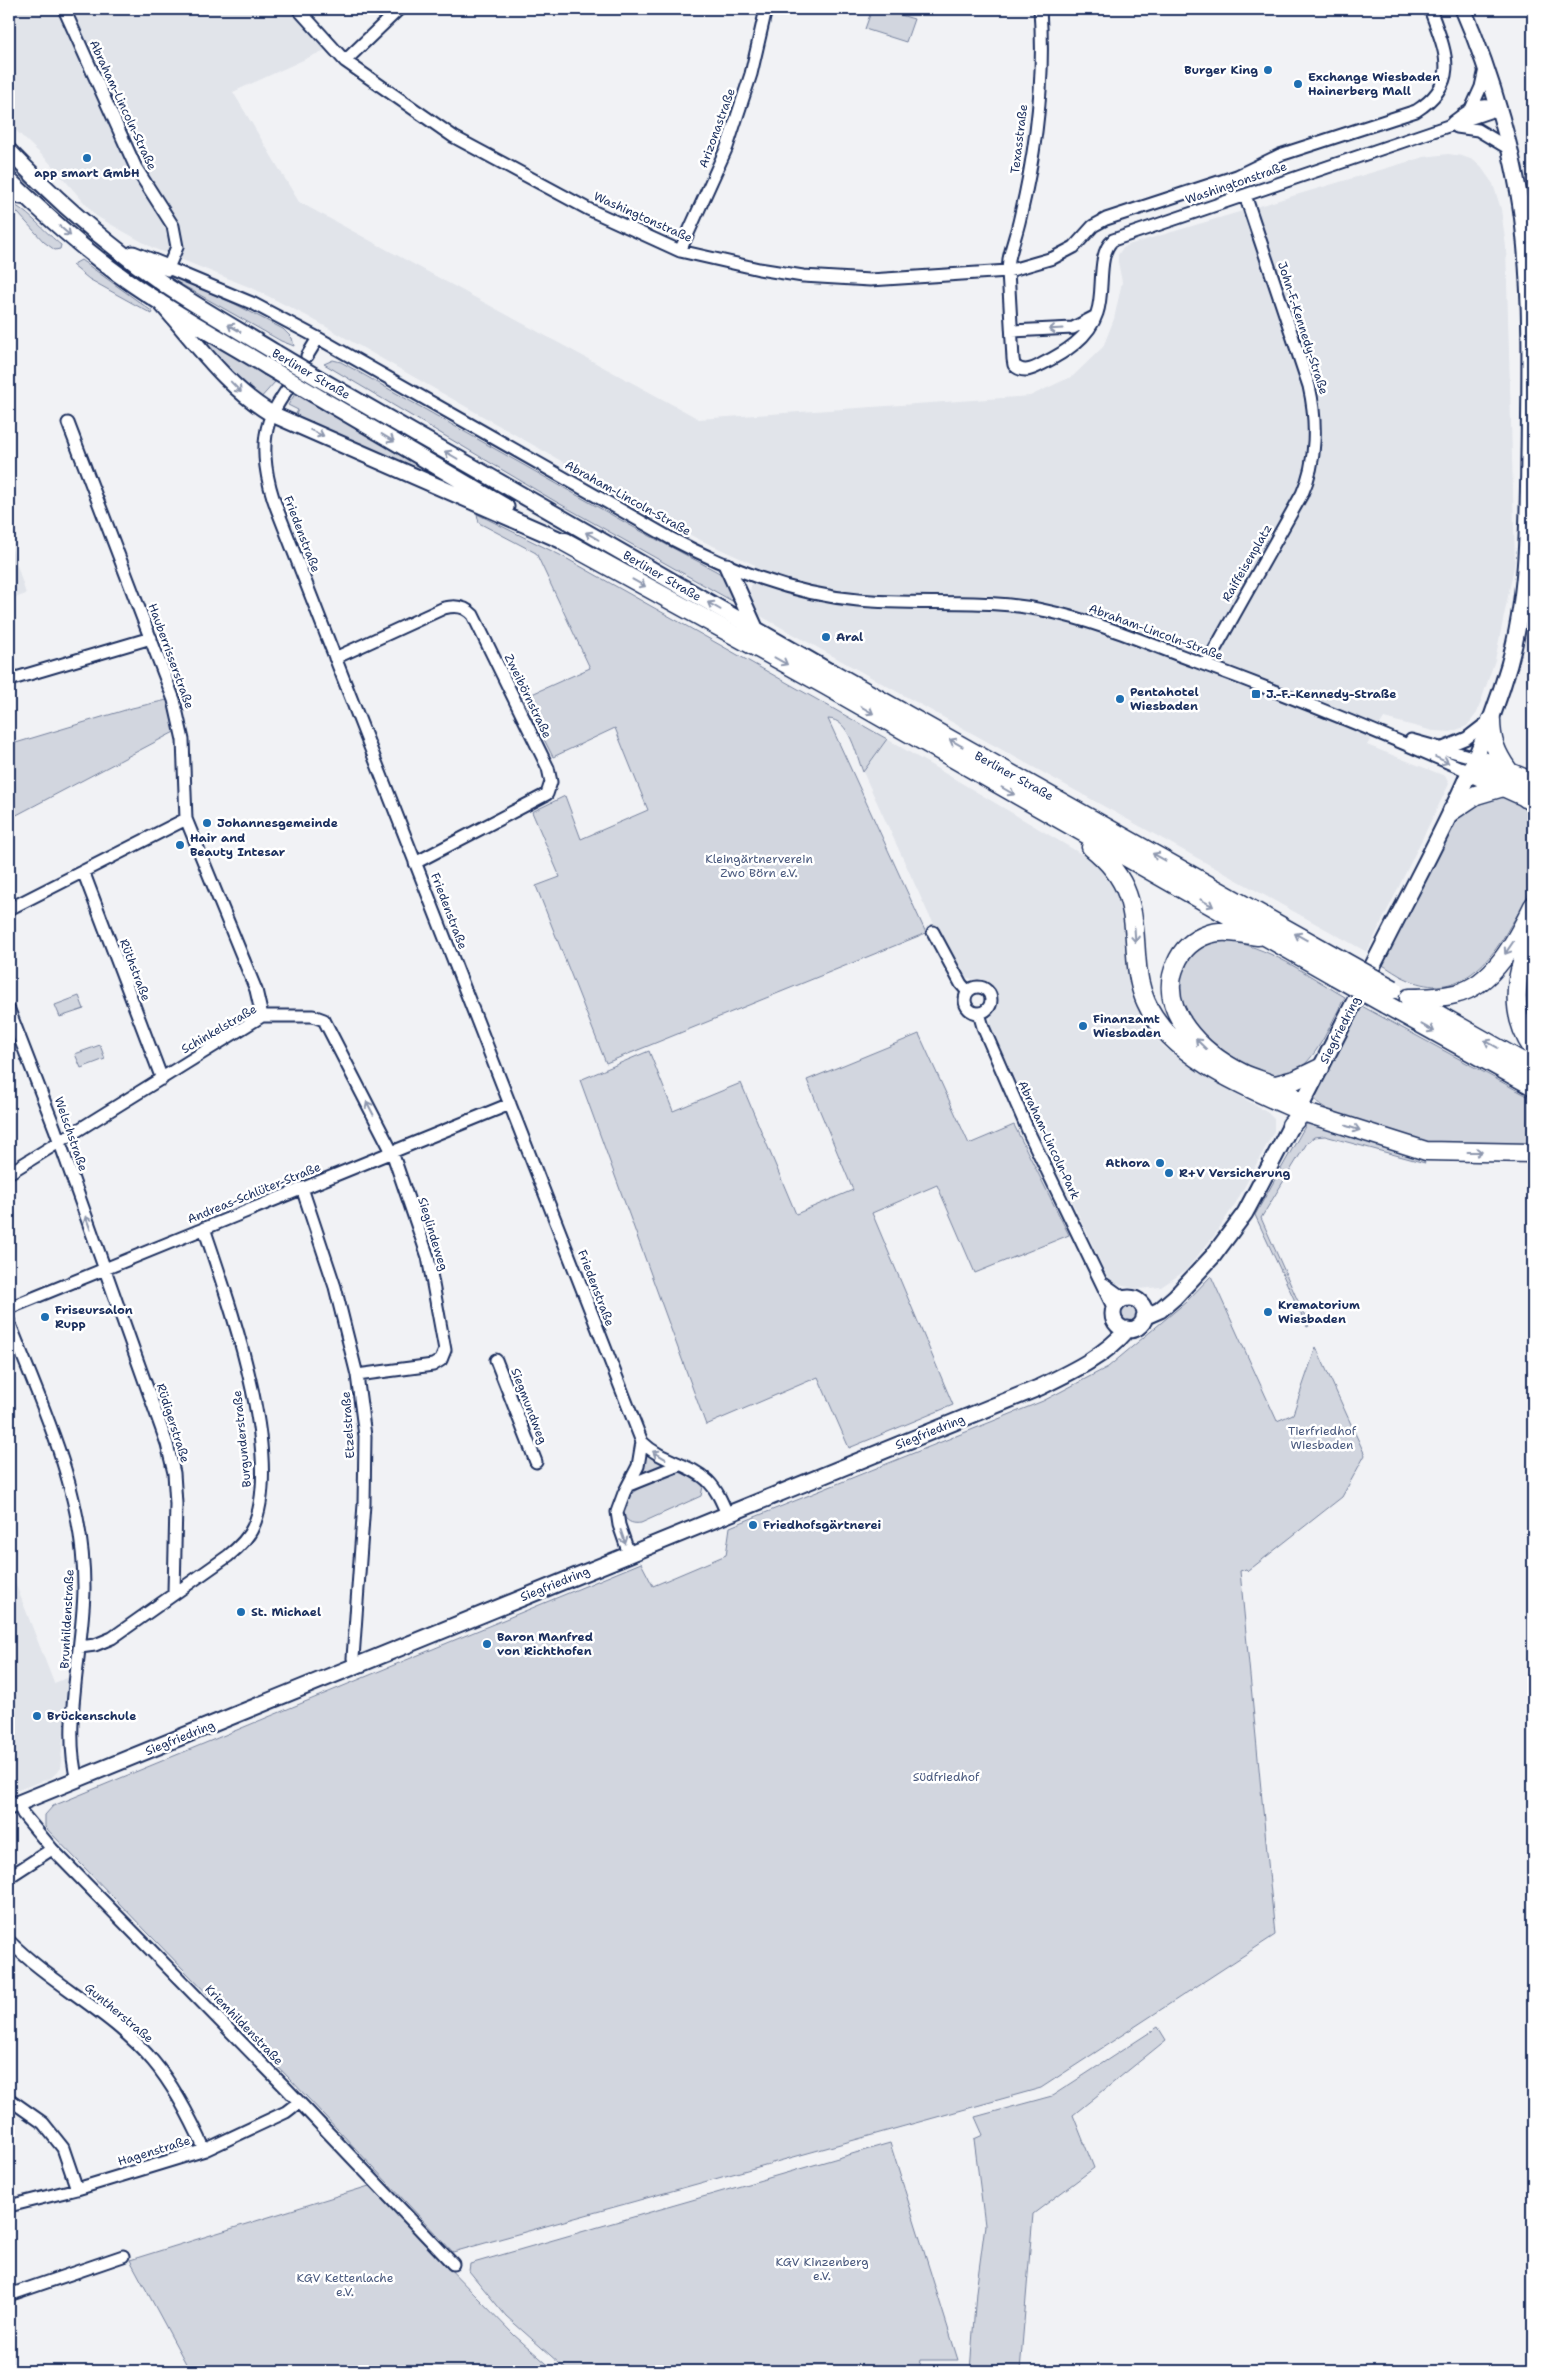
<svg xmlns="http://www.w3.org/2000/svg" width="1542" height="2380" font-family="'Shantell Sans',sans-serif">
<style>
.built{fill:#e1e4ea}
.green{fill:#d2d6df;stroke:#76829e}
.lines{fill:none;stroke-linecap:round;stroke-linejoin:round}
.minor-casing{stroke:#1b2f5e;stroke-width:15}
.major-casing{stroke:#1b2f5e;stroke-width:19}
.highway-casing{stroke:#1b2f5e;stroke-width:21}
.minor{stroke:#fff;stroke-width:11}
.major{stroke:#fff;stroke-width:15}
.highway{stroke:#fff;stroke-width:18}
.major-bridge-casing{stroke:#1b2f5e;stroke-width:19;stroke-linecap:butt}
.highway-bridge-casing{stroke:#1b2f5e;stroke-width:21;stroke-linecap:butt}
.major-bridge{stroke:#fff;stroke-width:15}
.highway-bridge{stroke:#fff;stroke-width:18}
.oneway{stroke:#8d97ae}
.poi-dot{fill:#1f6fb2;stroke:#fff;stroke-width:2}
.labels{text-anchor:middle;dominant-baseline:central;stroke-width:5;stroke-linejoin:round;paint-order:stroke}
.poi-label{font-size:12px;font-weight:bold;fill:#1b2f5e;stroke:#fff;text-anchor:start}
.street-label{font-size:12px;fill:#1b2f5e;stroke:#fff}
.park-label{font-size:12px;fill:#49597e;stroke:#fff}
</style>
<rect width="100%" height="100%" fill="#f1f2f5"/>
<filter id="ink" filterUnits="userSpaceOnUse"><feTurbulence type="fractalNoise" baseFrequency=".02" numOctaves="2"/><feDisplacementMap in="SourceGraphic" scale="10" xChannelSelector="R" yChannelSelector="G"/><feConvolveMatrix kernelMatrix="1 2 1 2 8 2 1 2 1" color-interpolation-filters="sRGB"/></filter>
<g filter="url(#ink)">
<!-- built -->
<path class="built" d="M9,9H289L325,50L233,92L299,202L699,419L1030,396L1073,376L1103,347L1114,319L1122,282L1118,262V255L1122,249L1128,245L1424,157L1448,154L1462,156L1473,160L1481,167L1493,184L1501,209L1506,247L1515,562L1495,660L1477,713L1467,726L1451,732L1433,731L1384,718L1367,745L1445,776L1449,784L1367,952L755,613L750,591L755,565L696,538L307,316L254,289L153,248L96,216L48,161L9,124Z
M9,539L26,594L9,600Z
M887,739L1088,858L1106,873L1116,887L1121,902L1124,916L1129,984L1133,1000L1147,1028L1166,1049L1191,1066L1268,1113L1274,1119V1131L1237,1201L1214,1236L1185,1271L1161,1287L1137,1289L1119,1285L1108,1278L991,1029L990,1021L996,1005L995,992L988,984L965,977L929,915L863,772Z
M9,1567L54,1683L70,1677L60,1769L51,1778L9,1793Z"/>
<!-- green -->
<path class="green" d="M872,9H881L914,19L906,42L865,29Z
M9,165C86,245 185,300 278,361L275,365C180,308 87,249 9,170Z
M9,203C22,205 48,235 61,245L60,249L55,250L44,242Z
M81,260L153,312L152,314L89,279L72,265Z
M168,274L235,304L283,329L292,338L294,346L281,341L177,282L167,276Z
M189,326L275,382L259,400L248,391Z
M333,360L341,362L635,528L716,571L724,576L741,606L553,500L324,364Z
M295,394L313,402L478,496L294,418L298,410L288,405Z
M477,514L562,556L887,739L863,772C856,755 850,719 828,719L926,933L606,1063L536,886L560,877L532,812L565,796L581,839L648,810L615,728L553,757L523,698L590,668L536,553L479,523Z
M167,700L178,730L9,819V745L132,708Z
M1499,796C1512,797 1526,805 1533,816C1533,833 1537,865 1533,880C1529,897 1518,914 1509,928C1489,965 1455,1000 1409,980C1398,976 1389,968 1379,963L1447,833C1463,811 1472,803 1499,796Z
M1222,940C1268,945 1307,975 1345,997C1334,1017 1317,1059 1297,1070C1288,1075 1273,1076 1263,1073C1241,1065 1194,1032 1184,1010C1174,989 1179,962 1197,948C1204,943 1214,942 1222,940Z
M79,996L84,1009L60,1017L55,1005Z
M1358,1004L1533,1099V1146C1499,1146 1463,1148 1429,1144C1407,1142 1324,1116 1314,1098Z
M919,1034L969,1144L1014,1125L1069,1235L975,1273L937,1185L872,1213L953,1405L849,1448L818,1377L706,1425L580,1080L649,1051L673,1111L741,1083L796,1214L853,1190L807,1080Z
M100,1045L105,1059L81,1068L75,1054Z
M1308,1121L1422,1158L1425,1163L1325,1136L1314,1137L1307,1143L1261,1218L1309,1326L1307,1327L1255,1215Z
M1211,1276L1277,1421L1293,1414L1316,1347L1365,1455L1342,1497L1248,1571L1246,1569L1240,1571L1275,1935L1041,2088L453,2252L290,2079L45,1827V1815L53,1806L641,1563L653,1586L726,1555L730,1527L1043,1401L1108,1367L1186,1302Z
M1120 1314a9 9 0 1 1 18 0a9 9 0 1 1-18 0Z
M646,1451L665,1465L642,1474L645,1465Z
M682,1472L701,1481L703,1486L701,1496L641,1523C634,1524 628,1523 624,1516C611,1492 667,1476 682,1472Z
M1158,2027L1166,2040L1073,2115L1094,2168L1033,2214L1020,2371H970L976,2292L985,2225L974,2139L983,2135L975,2117L1052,2096Z
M890,2143L958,2360H921L919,2371H568L506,2316L469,2271L470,2264Z
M369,2186L514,2335L555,2371H190L130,2260Z"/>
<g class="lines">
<!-- minor casing -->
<g class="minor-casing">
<path id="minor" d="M64,9L136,168L173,226L177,247L168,268L254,304L318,338L670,538C729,569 791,594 858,600C921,606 985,597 1047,611C1099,622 1146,643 1195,661C1288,695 1379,732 1470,772
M298,9L345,61L454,137L588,209L680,251L759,269L803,276L870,280L1008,271L1053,258L1074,247L1093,226L1106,219L1237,176L1280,155L1416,111C1462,82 1445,51 1430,9
M1040,9C1045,78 1036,151 1020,218C1017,232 1012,245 1009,259L1008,271L1013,359L1014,365C1023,374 1033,369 1042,364C1064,353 1089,338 1097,313C1105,291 1096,255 1113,240L1498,109
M345,61L399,9
M1471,109L1481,87L1485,69
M1452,123C1466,112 1480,100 1498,109
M1457,127L1478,130L1508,148
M9,196L28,199
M680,251L727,147L751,74L766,9
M1012,331L1073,328L1094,317
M307,356L318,338
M288,388C281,399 273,410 269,422C260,449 267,483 277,509L642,1442C662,1462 689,1463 708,1481C717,1490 722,1502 727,1514
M68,423L174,700L183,740L186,819L256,990L262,1016
M335,658L444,608C456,605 465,606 473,615L548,768L551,782L547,794L415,863
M1206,665L1302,494C1317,461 1317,421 1309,386L1245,195
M9,680L151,638
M1411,740L1476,758
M1443,748L1467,738L1489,721
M83,871L162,1079
M9,909L186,819
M933,932L961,984L968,992
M965 1000a13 13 0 1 1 26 0a13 13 0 1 1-26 0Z
M9,1010L55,1129L167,1444L174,1473L176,1504L174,1592
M979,1013L983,1027L1030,1135L1114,1309
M9,1173L262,1016H313L324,1020L392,1152L428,1257L445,1350L441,1360L433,1365L357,1375
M302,1188L335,1287L357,1375L365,1436L364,1504L353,1658L355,1666
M1104,1284L1125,1299
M9,1308L510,1104
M9,1322C43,1408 84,1492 84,1587C84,1646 62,1724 77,1780
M496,1360L536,1462
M629,1485L679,1465
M629,1554L619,1525L617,1512L624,1493L638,1466L642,1442
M80,1647L95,1645L112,1638L228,1556C238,1548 248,1539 253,1527C285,1456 228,1300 204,1228
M18,1804L23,1814L52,1849L283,2085L453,2264
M9,1877L52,1849
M9,1941C53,1985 113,2013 153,2061C175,2087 191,2119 205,2150
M9,2099L43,2123L63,2148L77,2189
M9,2206L77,2189L205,2150L286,2112L299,2102
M9,2295L123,2256"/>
</g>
<!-- major casing -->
<g class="major-casing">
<path id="major" d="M9,151C57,201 111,248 168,287C203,310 240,331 276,353
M9,180C45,215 84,250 125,279C170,311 220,338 268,367
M133,254L168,268
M160,302C195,341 226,387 272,414L565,542
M323,381L832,673
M315,395L506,507
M727,566L756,630
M1113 1314a16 16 0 1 1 32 0a16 16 0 1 1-32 0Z
M1144,1317L1160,1310L1175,1297L1213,1256L1245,1213C1295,1119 1343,1024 1392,928C1436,843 1482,758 1509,665C1528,597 1528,525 1529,455C1530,380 1532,305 1524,231C1517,161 1491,73 1463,9
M9,1807L1038,1388C1071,1372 1104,1357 1128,1329"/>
</g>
<!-- highway casing -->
<g class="highway-casing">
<path id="highway" d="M565,542L825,685L1335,976
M832,673L1343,961
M1491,720C1491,740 1496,753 1508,770
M1476,758L1533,782
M1470,772L1523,796L1533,803
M1452,811L1476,795L1503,787
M1091,847C1131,879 1133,906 1136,954C1137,971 1139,987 1146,1002C1170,1057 1248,1088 1298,1110C1298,1105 1298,1100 1294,1097C1280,1084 1258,1081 1242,1073C1203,1054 1155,1010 1176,964C1182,949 1194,939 1209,934C1224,929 1243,934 1258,936
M1533,935C1515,972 1508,1013 1533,1049
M1409,998C1424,998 1440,998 1455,994C1494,985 1517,939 1533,906
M1409,998L1533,1068
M1385,1004L1533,1086
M1272,1086L1295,1080L1320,1068
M1291,1125L1300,1115L1306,1113L1426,1151L1533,1153"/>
</g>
<!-- minor -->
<use href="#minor" class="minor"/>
<!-- major -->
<use href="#major" class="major"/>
<!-- highway -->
<use href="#highway" class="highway"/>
<!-- major-bridge casing -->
<g class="major-bridge-casing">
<path id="major-bridge" d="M276,353L323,381
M268,367L315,395"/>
</g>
<!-- highway-bridge casing -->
<g class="highway-bridge-casing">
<path id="highway-bridge" d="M1343,961L1393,989
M1335,976L1385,1004"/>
</g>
<!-- major-bridge -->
<use href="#major-bridge" class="major-bridge"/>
<!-- highway-bridge -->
<use href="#highway-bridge" class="highway-bridge"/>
</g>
<!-- one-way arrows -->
<defs><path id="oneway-shaft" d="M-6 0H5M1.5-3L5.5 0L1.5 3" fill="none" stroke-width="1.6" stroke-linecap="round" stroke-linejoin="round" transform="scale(1.25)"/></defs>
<g class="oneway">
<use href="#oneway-shaft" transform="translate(65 231) rotate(41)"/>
<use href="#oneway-shaft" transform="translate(234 328) rotate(-149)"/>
<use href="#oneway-shaft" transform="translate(1056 329) rotate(177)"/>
<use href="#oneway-shaft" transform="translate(236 387) rotate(46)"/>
<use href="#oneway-shaft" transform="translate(317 433) rotate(24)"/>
<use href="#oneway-shaft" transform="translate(388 438) rotate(31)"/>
<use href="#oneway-shaft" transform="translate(451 455) rotate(-150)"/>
<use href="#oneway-shaft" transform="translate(592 536) rotate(-150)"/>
<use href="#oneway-shaft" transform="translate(639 583) rotate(29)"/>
<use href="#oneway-shaft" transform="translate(714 606) rotate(-150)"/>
<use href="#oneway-shaft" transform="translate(781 661) rotate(29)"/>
<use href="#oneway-shaft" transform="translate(867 710) rotate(30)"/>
<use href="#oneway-shaft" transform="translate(956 743) rotate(-151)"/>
<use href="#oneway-shaft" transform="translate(1442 760) rotate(24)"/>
<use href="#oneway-shaft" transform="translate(1008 791) rotate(30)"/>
<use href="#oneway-shaft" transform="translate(1159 857) rotate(-151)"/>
<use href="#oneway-shaft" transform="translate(1207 903) rotate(29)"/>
<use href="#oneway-shaft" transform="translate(1135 935) rotate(86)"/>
<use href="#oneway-shaft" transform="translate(1301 937) rotate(-151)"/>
<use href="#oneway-shaft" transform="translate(1509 948) rotate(124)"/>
<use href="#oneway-shaft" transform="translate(1428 1028) rotate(29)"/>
<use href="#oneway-shaft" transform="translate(1201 1044) rotate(-136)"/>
<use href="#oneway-shaft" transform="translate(1491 1044) rotate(-151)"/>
<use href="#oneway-shaft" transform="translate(370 1108) rotate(-117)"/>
<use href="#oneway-shaft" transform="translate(1353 1128) rotate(18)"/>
<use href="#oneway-shaft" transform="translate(1475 1152)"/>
<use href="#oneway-shaft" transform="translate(88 1223) rotate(-110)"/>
<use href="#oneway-shaft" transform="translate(659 1455) rotate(-149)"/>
<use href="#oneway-shaft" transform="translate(623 1537) rotate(71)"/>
</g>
</g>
<!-- markers -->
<g class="poi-dot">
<circle cx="1268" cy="70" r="5"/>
<circle cx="1298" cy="84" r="5"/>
<circle cx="87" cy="158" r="5"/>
<circle cx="826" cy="637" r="5"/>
<rect x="1251" y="689" width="10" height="10" rx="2.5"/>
<circle cx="1120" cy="699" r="5"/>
<circle cx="207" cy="823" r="5"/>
<circle cx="180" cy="845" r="5"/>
<circle cx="1083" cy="1026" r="5"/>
<circle cx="1160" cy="1163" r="5"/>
<circle cx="1169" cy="1173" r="5"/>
<circle cx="1268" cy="1312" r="5"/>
<circle cx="45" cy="1317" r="5"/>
<circle cx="753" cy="1525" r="5"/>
<circle cx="241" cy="1612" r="5"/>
<circle cx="487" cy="1644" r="5"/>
<circle cx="37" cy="1716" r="5"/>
</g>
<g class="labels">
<!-- poi labels -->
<g class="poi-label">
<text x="1258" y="70" text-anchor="end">Burger King</text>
<text x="1308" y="77">Exchange Wiesbaden<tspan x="1308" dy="14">Hainerberg Mall</tspan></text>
<text x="87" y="173" text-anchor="middle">app smart GmbH</text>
<text x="836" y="637">Aral</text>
<text x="1130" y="692">Pentahotel<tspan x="1130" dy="14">Wiesbaden</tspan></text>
<text x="1266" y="694">J.-F.-Kennedy-Straße</text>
<text x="217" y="823">Johannesgemeinde</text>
<text x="190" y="838">Hair and<tspan x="190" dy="14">Beauty Intesar</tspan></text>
<text x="1093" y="1019">Finanzamt<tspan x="1093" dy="14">Wiesbaden</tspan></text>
<text x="1150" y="1163" text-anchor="end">Athora</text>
<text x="1179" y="1173">R+V Versicherung</text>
<text x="1278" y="1305">Krematorium<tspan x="1278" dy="14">Wiesbaden</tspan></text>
<text x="55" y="1310">Friseursalon<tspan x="55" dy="14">Rupp</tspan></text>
<text x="763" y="1525">Friedhofsgärtnerei</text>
<text x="251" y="1612">St. Michael</text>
<text x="497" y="1637">Baron Manfred<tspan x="497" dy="14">von Richthofen</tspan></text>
<text x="47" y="1716">Brückenschule</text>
</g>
<!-- street labels -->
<g class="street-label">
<text transform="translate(123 105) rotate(65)">Abraham-Lincoln-Straße</text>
<text transform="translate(717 128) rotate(-70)">Arizonastraße</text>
<text transform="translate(1019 139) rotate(-83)">Texasstraße</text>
<text transform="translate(1236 183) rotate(-19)">Washingtonstraße</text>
<text transform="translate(643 217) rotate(24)">Washingtonstraße</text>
<text transform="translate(1303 328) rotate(72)">John-F.-Kennedy-Straße</text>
<text transform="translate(311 374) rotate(30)">Berliner Straße</text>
<text transform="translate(628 498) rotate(29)">Abraham-Lincoln-Straße</text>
<text transform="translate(302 534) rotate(69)">Friedenstraße</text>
<text transform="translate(1247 563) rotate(-60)">Raiffeisenplatz</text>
<text transform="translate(662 576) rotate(30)">Berliner Straße</text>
<text transform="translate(1156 632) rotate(20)">Abraham-Lincoln-Straße</text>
<text transform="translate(171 656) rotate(70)">Hauberrisserstraße</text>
<text transform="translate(528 696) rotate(64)">Zweibörnstraße</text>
<text transform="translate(1014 776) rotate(29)">Berliner Straße</text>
<text transform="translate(449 911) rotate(69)">Friedenstraße</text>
<text transform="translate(135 970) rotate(69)">Rüthstraße</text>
<text transform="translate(219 1029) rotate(-30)">Schinkelstraße</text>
<text transform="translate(1340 1030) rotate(-63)">Siegfriedring</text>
<text transform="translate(71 1134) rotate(71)">Welschstraße</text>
<text transform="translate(1049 1140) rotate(65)">Abraham-Lincoln-Park</text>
<text transform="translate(254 1193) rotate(-22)">Andreas-Schlüter-Straße</text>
<text transform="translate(433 1234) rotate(73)">Sieglindeweg</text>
<text transform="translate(596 1288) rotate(69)">Friedenstraße</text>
<text transform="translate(529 1406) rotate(69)">Siegmundweg</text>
<text transform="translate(173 1423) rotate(72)">Rüdigerstraße</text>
<text transform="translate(348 1425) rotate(-94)">Etzelstraße</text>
<text transform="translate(930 1432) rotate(-22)">Siegfriedring</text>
<text transform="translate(242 1439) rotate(-96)">Burgunderstraße</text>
<text transform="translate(555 1584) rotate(-22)">Siegfriedring</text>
<text transform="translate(67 1619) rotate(-87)">Brunhildenstraße</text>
<text transform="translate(180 1738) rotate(-22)">Siegfriedring</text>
<text transform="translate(119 2013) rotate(40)">Guntherstraße</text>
<text transform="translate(244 2025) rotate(46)">Kriemhildenstraße</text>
<text transform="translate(154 2151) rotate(-17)">Hagenstraße</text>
</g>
<!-- park labels -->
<g class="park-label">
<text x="759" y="859">Kleingärtnerverein<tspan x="759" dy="14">Zwo Börn e.V.</tspan></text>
<text x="1322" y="1431">Tierfriedhof<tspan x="1322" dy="14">Wiesbaden</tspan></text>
<text x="946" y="1777">Südfriedhof</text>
<text x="822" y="2262">KGV Kinzenberg<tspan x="822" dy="14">e.V.</tspan></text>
<text x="345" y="2278">KGV Kettenlache<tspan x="345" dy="14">e.V.</tspan></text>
</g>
</g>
<!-- margin -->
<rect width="1542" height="2380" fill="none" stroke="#fff" stroke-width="30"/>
<rect x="15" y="15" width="1512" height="2350" fill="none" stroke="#1b2f5e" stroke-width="2" filter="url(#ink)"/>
</svg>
